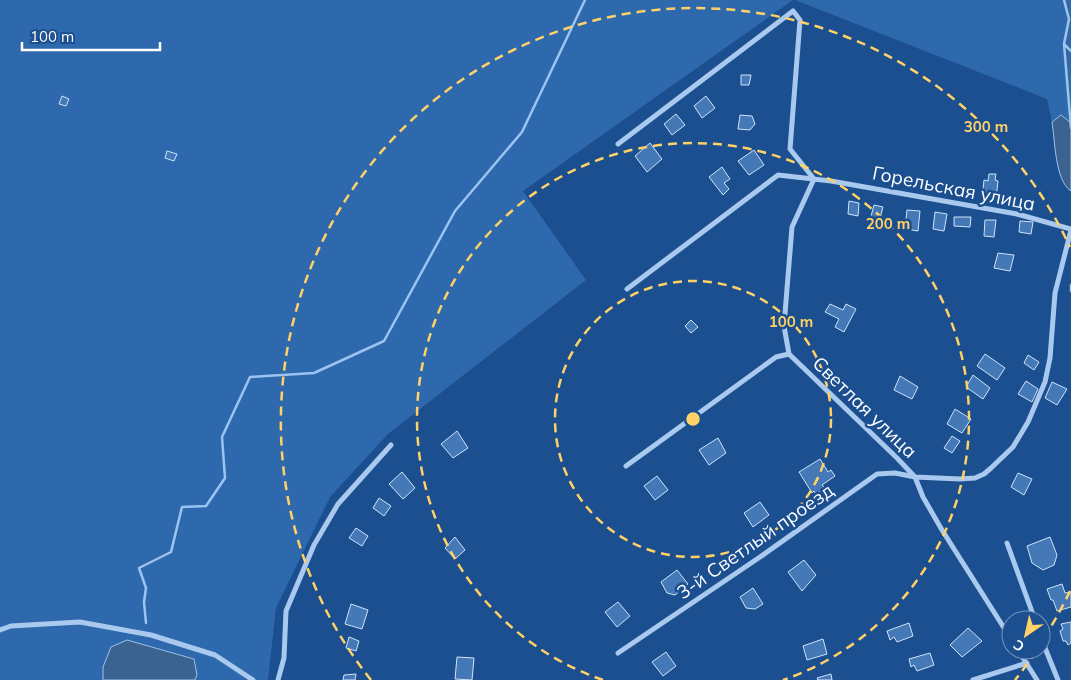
<svg xmlns="http://www.w3.org/2000/svg" width="1071" height="680" font-family="Mulish,sans-serif">
<style>
.green{fill:#2e69ad}
.water{fill:#3c6290;stroke:#9cc4f0}
.lines{fill:none;stroke-linecap:round;stroke-linejoin:round}
.stream{stroke:#9cc4f0;stroke-width:2.5}
.building{fill:#4478b7;stroke:#cfe3fa}
.minor{stroke:#a9c9ee;stroke-width:5}
.ring{fill:none;stroke:#ffd166;stroke-width:2.5;stroke-dasharray:9 6}
.labels{text-anchor:middle;dominant-baseline:central;stroke-width:5;stroke-linejoin:round;paint-order:stroke}
.street-label{font-size:19px;fill:#fff;stroke:#1b4f8f}
.centre{fill:#ffd166;stroke:#1b4f8f;stroke-width:2.5}
.ring-label{font-size:15px;text-anchor:middle;font-weight:bold;fill:#ffd166;stroke:#1b4f8f;stroke-width:5;stroke-linejoin:round;paint-order:stroke}
</style>
<rect width="100%" height="100%" fill="#1b4f8f"/>
<!-- green -->
<path class="green" d="M0,0H793L523,191L586,280L388,434L330,497L276,608L268,680H195L197,675L193,658L127,640L103,667V680H0Z
M795,0H1071V123L1061,115L1052,122L1047,99Z"/>
<!-- water -->
<path class="water" d="M1061,115L1071,123V191C1055,181 1055,140 1052,122Z
M127,640L194,659L197,675L195,680H103V667L111,647Z"/>
<g class="lines">
<!-- stream -->
<path class="stream" d="M1064,0L1069,19L1064,44L1071,51
M1064,44L1071,128
M1071,285V291
M146,623L144,602L146,588L139,568L171,552L182,507L206,506L225,478L222,437L250,377L314,373L384,341L455,211L522,132L585,0"/>
</g>
<!-- building -->
<path class="building" d="M741,75H751L749,85H741Z
M62,96L69,99L66,106L59,104Z
M706,96L715,108L702,118L694,106Z
M676,114L685,125L672,135L664,124Z
M740,115L752,116L755,124L750,130L738,129Z
M650,143L662,159L647,172L635,156Z
M754,150L764,165L749,175L738,161Z
M167,151L177,154L174,161L165,158Z
M722,167L730,179L724,183L729,189L723,195L709,177Z
M989,174H996L995,180L998,181L996,200L982,199L984,180L988,181Z
M849,201L859,203L858,216L848,214Z
M874,205L883,207L879,222L870,220Z
M907,210L920,211L918,231L905,229Z
M935,212L947,214L944,231L933,229Z
M954,217H971L970,227L954,226Z
M985,220H996L994,237L984,236Z
M1020,221L1033,222L1031,234L1019,232Z
M998,253L1014,255L1010,271L994,268Z
M830,304L843,310L846,304L856,309L844,332L835,327L839,319L825,312Z
M691,320L698,327L691,333L685,326Z
M985,354L1005,368L997,380L977,366Z
M1028,355L1039,362L1034,370L1024,363Z
M973,375L990,388L983,399L966,387Z
M900,376L918,387L912,399L894,390Z
M1026,381L1038,389L1032,402L1018,394Z
M1052,382L1067,389L1057,405L1045,398Z
M955,409L971,419L962,433L947,424Z
M457,431L468,448L453,458L441,444Z
M952,436L960,441L952,453L944,448Z
M718,438L726,453L709,465L699,450Z
M820,459L828,472L831,470L835,476L822,485L825,488L816,494L814,491L812,493L799,472Z
M402,472L415,488L403,499L389,484Z
M1018,473L1032,479L1024,495L1011,487Z
M657,476L668,490L655,500L644,486Z
M379,498L391,506L384,516L373,508Z
M760,502L769,515L753,527L744,513Z
M356,528L368,536L362,546L349,538Z
M455,537L465,550L455,559L445,548Z
M1050,537L1057,555L1054,565L1043,570L1032,563L1027,546Z
M804,560L816,575L802,591L788,572Z
M677,570L688,584L675,595L667,593L661,582Z
M1062,584L1065,593L1071,592V607L1057,611L1053,600H1051L1047,589Z
M753,588L763,604L755,609L746,608L740,597Z
M618,602L630,616L617,627L605,612Z
M351,604L368,610L362,629L345,624Z
M1071,622V643L1068,645L1066,641H1063L1060,631L1063,629L1061,624Z
M909,623L913,636L897,642L894,637L890,640L887,631Z
M968,628L982,641L962,657L950,645Z
M349,637L359,641L356,651L346,648Z
M823,639L827,654L807,660L803,646Z
M666,652L676,666L663,676L652,662Z
M930,653L934,665L917,671L914,665L911,667L909,659Z
M457,657L474,658L472,680L455,679Z
M356,674L355,680H343L344,675Z
M831,674L832,680H818L817,678Z"/>
<g class="lines">
<!-- minor -->
<path class="minor" d="M618,144L793,11L800,20L790,149L814,179L792,227L784,326L789,354L897,458L915,477L923,497L942,530L1011,639
M627,289L778,175L831,181L1017,214L1071,229
M626,466L776,357L789,354
M1007,543L1035,620
M0,630L11,626L80,622L151,635L215,655L253,680
M1041,638L1058,680
M1018,650L1037,680
M618,653L760,557L877,474L895,473L915,477L960,479L975,478L984,474L991,468L1013,447L1028,422L1045,382L1050,358L1055,293L1071,230
M278,680L284,658L286,611L314,545L338,504L391,445
M973,680L1027,663"/>
</g>
<!-- distance rings -->
<g class="ring">
<circle cx="693" cy="419" r="138"/>
<path d="M603 680A276 276 0 1 1 783 680"/>
<path d="M1070 591A414 414 0 0 1 1042 641M1036 651A414 414 0 0 1 1015 680M371 680A414 414 0 1 1 1070 247"/>
</g>
<g class="labels">
<!-- street labels -->
<g class="street-label">
<text transform="translate(954 188) rotate(11)">Горельская улица</text>
<text transform="translate(865 407) rotate(44)">Светлая улица</text>
<text transform="translate(755 541) rotate(-35)">3-й Светлый проезд</text>
</g>
</g>
<circle cx="693" cy="419" r="8" class="centre"/>
<g class="ring-label">
<text x="986" y="132">300 m</text>
<text x="888" y="229">200 m</text>
<text x="791" y="327">100 m</text>
</g>
<!-- north arrow -->
<g transform="translate(1026 635) rotate(214)"><circle r="24" fill="#1b4f8f" stroke="#7695bc"/>
<path d="M0-4L9 19L0 12L-9 19Z" fill="#ffd166"/>
<text y="-8" font-size="14" font-weight="bold" text-anchor="middle" fill="#ffffff">С</text>
</g>
<!-- scale -->
<path d="M22 42v8h138v-8" fill="none" stroke="#ffffff" stroke-width="2.5"/>
<text x="30" y="42" font-size="15" fill="#ffffff" stroke="#1b4f8f" stroke-width="4" paint-order="stroke">100 m</text>
</svg>
